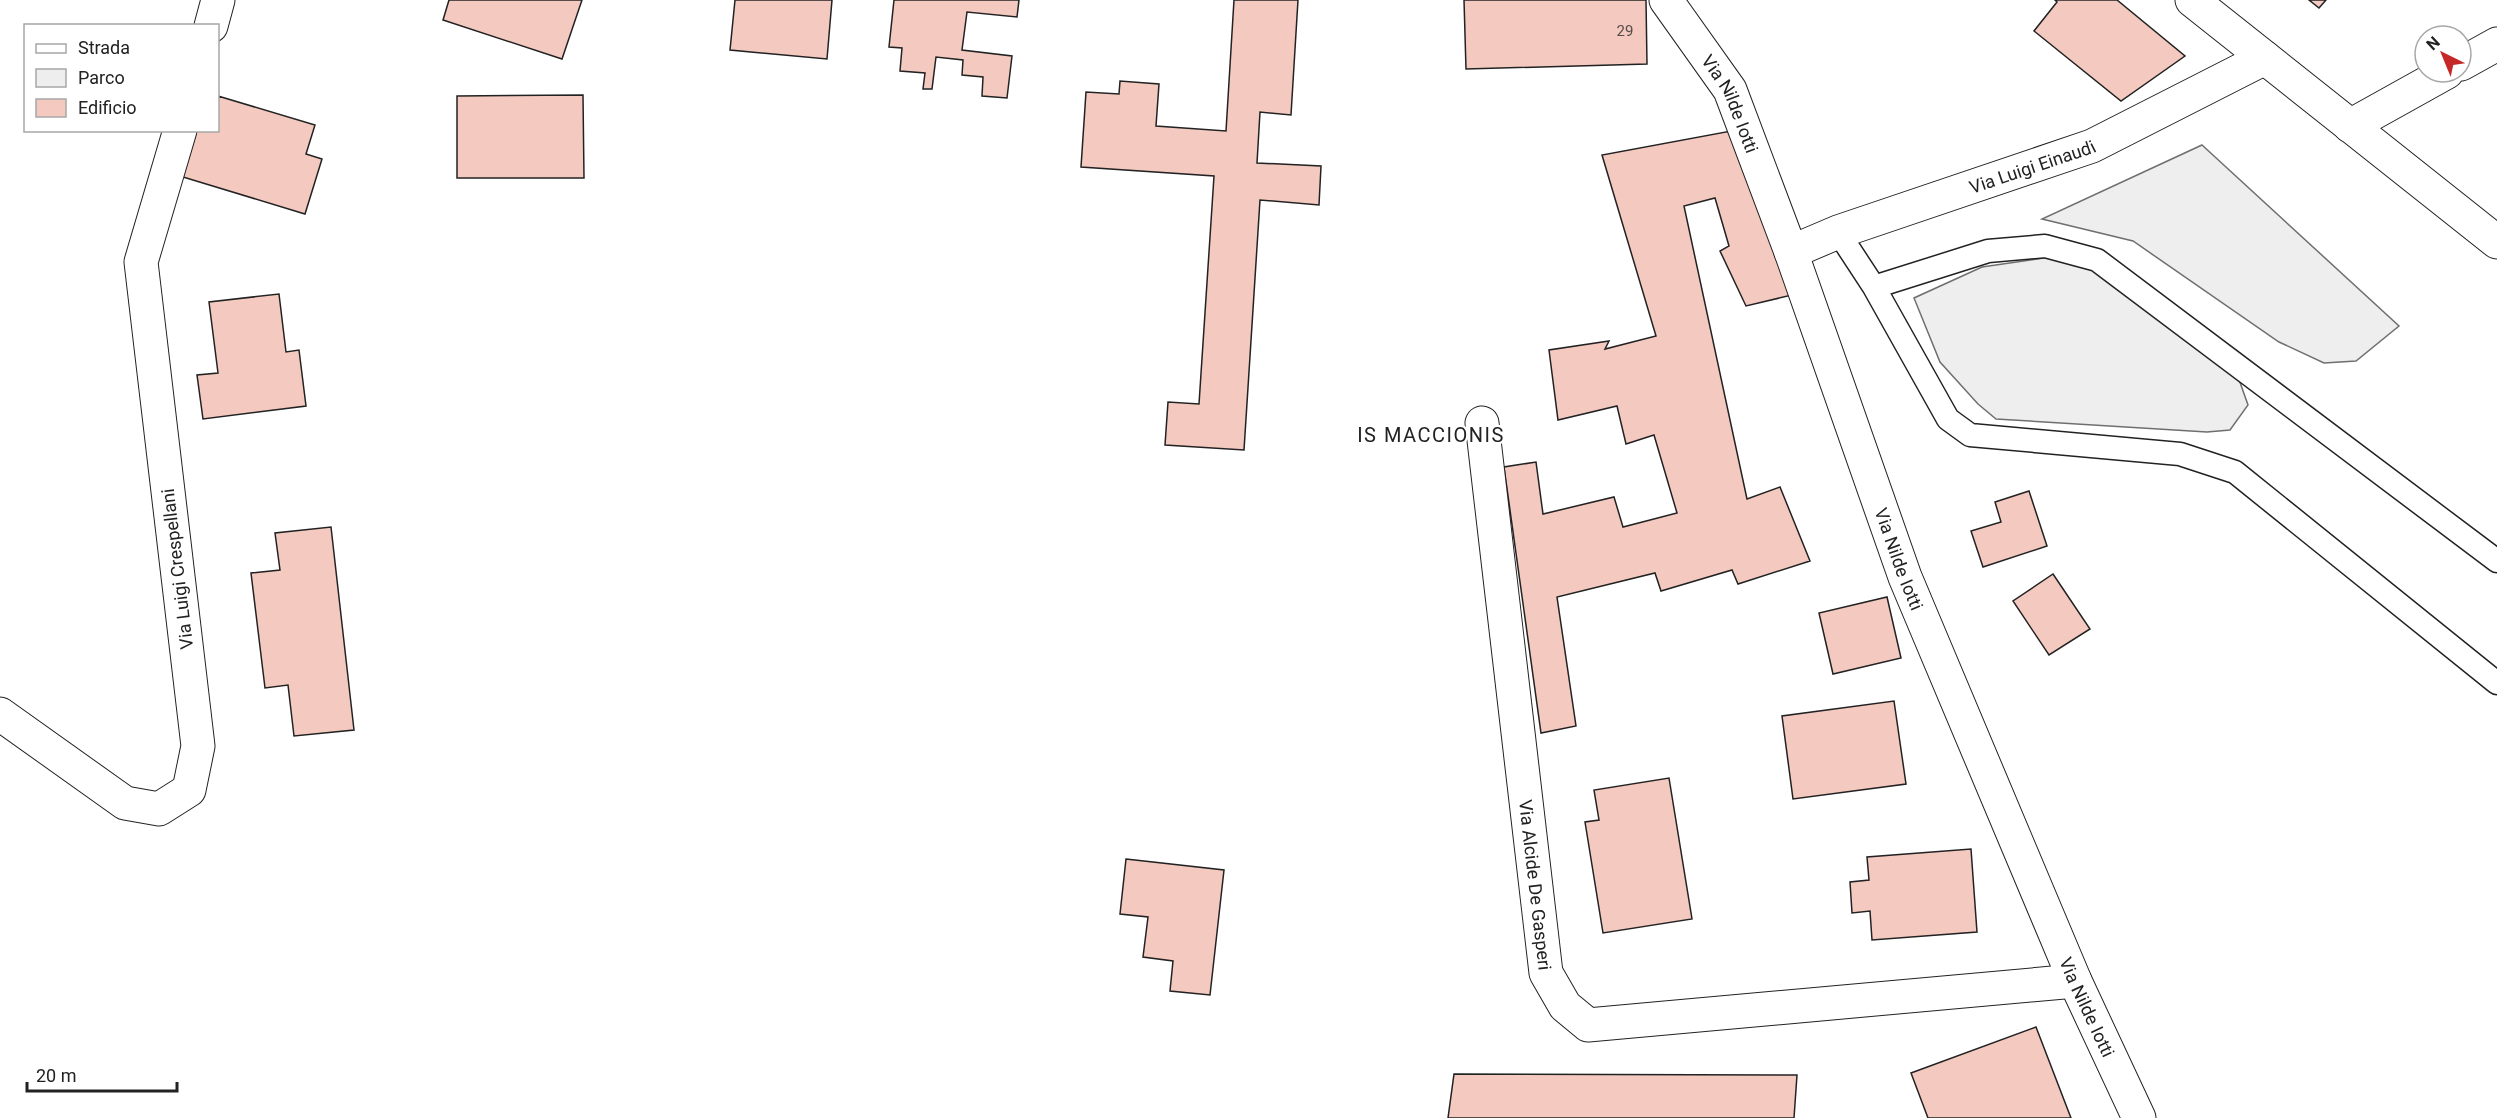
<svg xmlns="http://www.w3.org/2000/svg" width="2497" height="1118" font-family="Roboto,sans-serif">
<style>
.green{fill:#eee;stroke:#6f6f6f;stroke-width:1.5}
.building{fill:#f3c9c0;stroke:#222;stroke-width:1.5}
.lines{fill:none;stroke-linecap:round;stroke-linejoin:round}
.lane-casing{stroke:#222;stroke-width:25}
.street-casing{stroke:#222;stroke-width:35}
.primary-casing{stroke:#222;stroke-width:35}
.lane{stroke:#fff;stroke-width:22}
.street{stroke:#fff;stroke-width:33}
.primary{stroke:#fff;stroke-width:33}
.labels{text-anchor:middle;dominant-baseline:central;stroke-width:4.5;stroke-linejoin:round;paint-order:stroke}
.number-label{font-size:15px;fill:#564c4a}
.street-label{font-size:18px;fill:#222;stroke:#fff}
.neighbourhood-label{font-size:20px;letter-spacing:1.5px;fill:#222;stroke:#fff}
</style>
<rect width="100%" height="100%" fill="#fff"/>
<!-- green -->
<path class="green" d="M2202,145L2399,326L2356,361L2324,363L2279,342L2133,241L2042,219Z
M2051,257L2088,263L2237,374L2248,405L2230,430L2207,432L1996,419L1978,404L1940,362L1914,298L1982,267Z"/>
<!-- building -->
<path class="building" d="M449,0H582L562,59L443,20Z
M735,0H832L827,59L730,50Z
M894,0H1019L1017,17L967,12L962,50L1012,56L1007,98L982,96L983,77L962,75L963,60L936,57L932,89H923L925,73L900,71L902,48L889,47Z
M1234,0H1298L1291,115L1260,112L1257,163L1321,166L1319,205L1260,200L1244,450L1165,445L1168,402L1199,404L1214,176L1081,167L1086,92L1119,94L1120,81L1159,84L1156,126L1226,131Z
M1464,0H1646L1647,64L1466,69Z
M2055,0H2117L2185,56L2121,101L2034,31L2057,2Z
M2309,0H2326L2319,8Z
M583,95L584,178H457V96Z
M218,96L315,125L306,154L322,159L305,214L183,177L197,130H218Z
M1731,131L1792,295L1746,306L1720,251L1729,246L1715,198L1684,206L1747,499L1780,487L1810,561L1738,584L1732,570L1661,591L1655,573L1557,597L1576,726L1541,733L1504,467L1536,462L1543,514L1614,497L1623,527L1677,513L1654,435L1626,444L1617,406L1558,420L1549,350L1609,341L1605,349L1656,336L1602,155Z
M279,294L286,352L299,350L306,406L203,419L197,375L218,373L209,302Z
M2029,491L2047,546L1983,567L1971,531L2001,522L1995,502Z
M331,527L354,730L294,736L288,685L265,688L251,573L280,570L275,533Z
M2053,574L2090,629L2049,655L2013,601Z
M1887,597L1901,658L1833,674L1819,613Z
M1894,701L1906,784L1793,799L1782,716Z
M1669,778L1692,919L1603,933L1585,822L1599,820L1594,790Z
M1971,849L1977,932L1872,940L1870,911L1852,913L1850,882L1869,880L1867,857Z
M1126,859L1224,870L1210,995L1170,991L1173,961L1143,957L1148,917L1120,914Z
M2036,1027L2071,1118H1928L1911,1073Z
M1454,1074L1797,1075L1794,1118H1448Z"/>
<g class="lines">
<!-- lane casing -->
<g class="lane-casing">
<path id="lane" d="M1838,232L1874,287L1988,251L2045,246L2097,260L2497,561
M1874,287L1948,419L1970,435L2180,454L2235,472L2497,683"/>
</g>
<!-- street casing -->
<g class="street-casing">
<g id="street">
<path id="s1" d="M1666,0L1730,90L1791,252L1905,577L2075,981L2139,1118"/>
<path d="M211,26L218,0"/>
<path d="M2461,64L2497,44"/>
<path d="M2350,126L2447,72"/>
<path id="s2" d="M1791,252L1838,232L2092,146L2265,58"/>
<path id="s3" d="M1482,423L1546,973L1565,1006L1588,1025L2075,981"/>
<path d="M0,714L125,803L159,809L189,790L198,746L141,262L180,130"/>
</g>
</g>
<!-- primary casing -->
<g class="primary-casing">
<path id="primary" d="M2192,0L2497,242"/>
</g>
<!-- lane -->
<use href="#lane" class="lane"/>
<!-- street -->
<use href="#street" class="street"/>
<!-- primary -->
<use href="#primary" class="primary"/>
</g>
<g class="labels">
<!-- number labels -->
<g class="number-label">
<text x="1625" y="31">29</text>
</g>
<!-- street labels -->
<g class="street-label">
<text stroke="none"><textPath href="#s1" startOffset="123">Via Nilde Iotti</textPath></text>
<text stroke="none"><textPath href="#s2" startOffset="256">Via Luigi Einaudi</textPath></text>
<text stroke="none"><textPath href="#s1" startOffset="609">Via Nilde Iotti</textPath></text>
<text transform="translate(177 569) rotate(-97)">Via Luigi Crespellani</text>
<text stroke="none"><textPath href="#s3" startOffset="465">Via Alcide De Gasperi</textPath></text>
<text stroke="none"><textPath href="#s1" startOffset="1095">Via Nilde Iotti</textPath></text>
</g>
<!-- neighbourhood labels -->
<g class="neighbourhood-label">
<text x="1431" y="435">IS MACCIONIS</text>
</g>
</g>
<!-- legend -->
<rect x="24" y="24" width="195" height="108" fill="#ffffff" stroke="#a7a7a7" stroke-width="1.5"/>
<rect x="36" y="44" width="30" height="9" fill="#ffffff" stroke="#a7a7a7" stroke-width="1.5"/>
<text x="78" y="54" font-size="18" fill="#222222">Strada</text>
<rect x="36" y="69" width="30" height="18" fill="#eeeeee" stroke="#a7a7a7" stroke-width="1.5"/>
<text x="78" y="84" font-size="18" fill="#222222">Parco</text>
<rect x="36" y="99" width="30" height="18" fill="#f3c9c0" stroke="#a7a7a7" stroke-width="1.5"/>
<text x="78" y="114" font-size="18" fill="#222222">Edificio</text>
<!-- north arrow -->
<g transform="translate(2443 54) rotate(317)"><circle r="28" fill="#ffffff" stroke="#a7a7a7" stroke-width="1.5"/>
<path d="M0-4.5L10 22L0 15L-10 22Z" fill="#c62828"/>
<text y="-9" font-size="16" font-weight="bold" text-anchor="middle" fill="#222222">N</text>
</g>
<!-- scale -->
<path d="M27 1082v9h150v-9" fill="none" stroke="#222222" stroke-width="3"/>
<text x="36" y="1082" font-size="18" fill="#222222" stroke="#ffffff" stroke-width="4.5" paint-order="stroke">20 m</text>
</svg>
